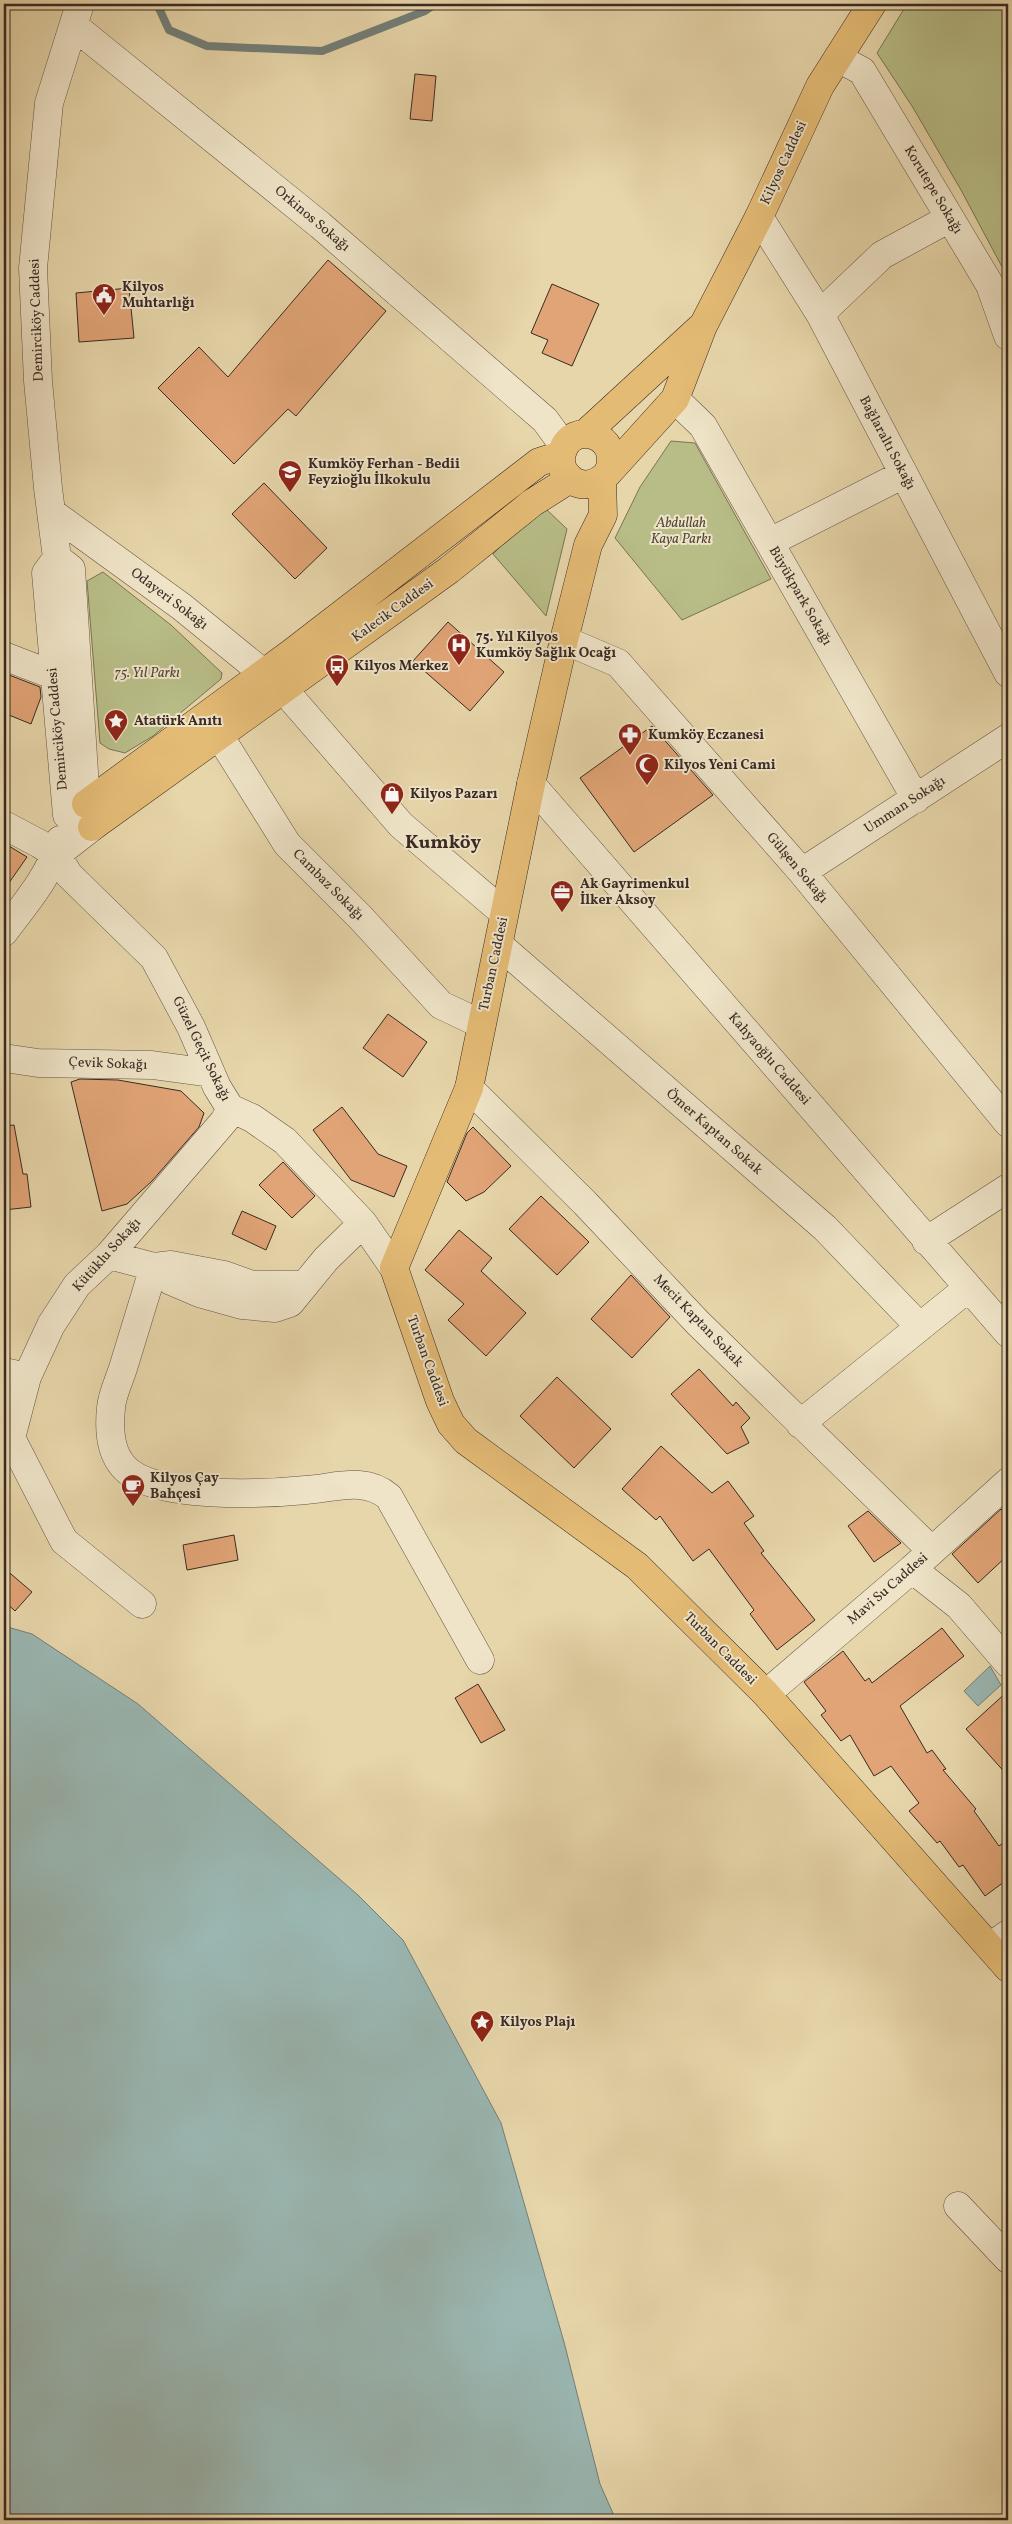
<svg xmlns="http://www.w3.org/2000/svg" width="1012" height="2524" font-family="Vollkorn,serif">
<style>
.green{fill:#b8bd87;stroke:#787456}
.water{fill:#9ab7b2;stroke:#737f79}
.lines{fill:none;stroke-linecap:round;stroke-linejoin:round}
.stream{stroke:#737f79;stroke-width:8}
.building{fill:#e1a476;stroke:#392a24}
.minor-casing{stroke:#645546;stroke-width:29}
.major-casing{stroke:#392a24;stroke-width:29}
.minor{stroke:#efe4c8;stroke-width:28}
.major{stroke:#e4bb75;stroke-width:28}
.labels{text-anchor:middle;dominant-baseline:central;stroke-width:4;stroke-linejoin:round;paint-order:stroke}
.street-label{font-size:14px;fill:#392a24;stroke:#efe4c8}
.poi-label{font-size:14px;font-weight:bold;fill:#392a24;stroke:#efe4c8;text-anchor:start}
.park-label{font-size:14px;font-style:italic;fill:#524738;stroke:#efe4c8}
.district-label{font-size:19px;font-weight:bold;fill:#392a24;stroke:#efe4c8}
</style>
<rect width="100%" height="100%" fill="#e7d6aa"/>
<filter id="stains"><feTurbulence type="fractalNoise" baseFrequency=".004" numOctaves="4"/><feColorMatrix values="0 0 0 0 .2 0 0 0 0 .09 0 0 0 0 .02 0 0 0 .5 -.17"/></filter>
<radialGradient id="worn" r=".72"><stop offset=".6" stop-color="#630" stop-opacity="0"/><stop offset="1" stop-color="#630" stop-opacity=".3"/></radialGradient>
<!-- green -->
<path class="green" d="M907,4H1008V278L961,190L912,106L877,53Z
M671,441L695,443L771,579L682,620L615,538L640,487Z
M546,509L567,529L546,616L493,554L528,519Z
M103,572L171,625L222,673L221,679L153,736L125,753L109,749L100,743L87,581Z"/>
<!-- water -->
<path class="water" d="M4,1626L32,1634L138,1704L358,1895L403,1940L501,2123L564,2342L600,2484L616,2520H4Z
M990,1666L1001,1685L978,1706L964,1691Z"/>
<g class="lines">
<!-- stream -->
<path class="stream" d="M157,4L169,30L207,46L322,51L425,11L435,4"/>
</g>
<!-- building -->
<path class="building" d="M415,74L436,76L432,121L410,119Z
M328,260L386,311L296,416L288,409L234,464L158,388L199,347L228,377Z
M552,284L599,304L572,366L542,353L548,340L531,333Z
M129,288L134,338L79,342L76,293Z
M264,483L327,548L295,579L232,514Z
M448,622L504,672L470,711L413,661Z
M4,673L40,687L41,697L31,724L4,713Z
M652,726L713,795L634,852L580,778Z
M4,843L27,857L4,890Z
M388,1014L427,1042L403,1077L363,1048Z
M80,1079L118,1080L181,1091L204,1113L199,1127L152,1181L127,1204L102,1211L71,1082Z
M342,1107L378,1154L407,1166L394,1197L351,1180L313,1130Z
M14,1125L23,1174H27L31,1207L4,1210V1126Z
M473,1127L511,1166L484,1192L466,1201L447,1182L467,1133Z
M283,1162L315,1196L292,1218L259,1185Z
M541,1196L589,1242L557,1275L509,1229Z
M242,1211L276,1226L266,1250L232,1234Z
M459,1230L492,1258L481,1271L526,1313L486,1356L448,1320L464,1304L425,1270Z
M631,1275L670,1317L632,1358L591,1319Z
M699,1369L733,1406L736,1402L750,1418L741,1427L749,1443L727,1454L671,1394Z
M557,1377L611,1429L574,1468L520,1416Z
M661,1446L712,1493L728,1481L754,1516L744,1523L764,1551L761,1553L815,1620L777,1650L750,1614L754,1610L709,1549L693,1561L660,1516L656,1520L622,1489Z
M1001,1509L1008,1517V1555L978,1583L952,1554Z
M868,1511L901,1543L874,1562L848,1526Z
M234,1535L238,1560L187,1570L183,1545Z
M4,1568L32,1592L15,1611L4,1601Z
M942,1628L964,1656L900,1706L927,1753L932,1750L946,1769L943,1770L976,1809L974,1811L999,1846L1008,1839V1879L985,1896L963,1865L959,1867L940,1841L937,1843L909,1811L919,1803L891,1766L874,1776L850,1735L841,1741L821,1715L826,1711L804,1682L843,1651L865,1681L869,1678L872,1683Z
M478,1684L505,1730L481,1743L455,1698Z
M1008,1691V1776L966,1729Z"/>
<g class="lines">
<!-- minor casing -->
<g class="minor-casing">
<path id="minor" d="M74,26L320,225L545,420L564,446
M838,58L862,71L990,285L1008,336
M759,217L820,314L1008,673
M820,314L882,255L950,218
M675,399L703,426L916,799
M51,512L182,607L284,690L401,825L504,913
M770,542L904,474
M57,558L46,573L67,815L92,827
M564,640L618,663L802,872L1008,1123
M4,656L53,675L69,676
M207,716L287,844L360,917L441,1005L481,1024
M531,784L1008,1333
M4,825L40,844L56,855L69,875L154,958L191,1027L217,1087L230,1108L252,1118L285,1141L363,1223L394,1268
M56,855L92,827L86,804L71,569L57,558L48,488L38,381L33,268L49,103L80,4
M802,872L1008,738
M4,932C25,904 51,874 60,840
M499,945L825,1228L920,1327
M4,1058L38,1063L152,1065L211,1073
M469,1088L585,1203L698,1323L931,1550
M926,1241L1008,1188
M109,1255L154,1267L171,1265L224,1275L252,1285H304
M154,1267C144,1300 134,1332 124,1365C120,1379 112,1394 111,1408C109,1427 110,1451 123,1466C150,1500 265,1494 306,1490C335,1488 365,1476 389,1497L480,1660
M154,1267L171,1281L199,1293L242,1305L275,1308L290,1303L326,1259L363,1223
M4,1372L27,1377
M800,1424L968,1288
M11,1438L64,1541L142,1604
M4,1447L11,1438L27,1377L51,1325L77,1285L109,1255L225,1120L230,1108
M912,1569L959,1606L1008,1663
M766,1694L912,1569L1008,1482
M990,1947L1008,1934
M958,2206L1008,2259"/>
</g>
<!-- major casing -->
<g class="major-casing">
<path id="major" d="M586,433L700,328
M608,473C624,435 571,418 562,453C560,460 561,468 566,474C578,490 596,486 608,473L675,399L703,326L759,217L820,86L872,4
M602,479L603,515L588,545L564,640L531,784L469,1088L394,1268L440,1401L451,1424L466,1441L637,1566L766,1694L1008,1968
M86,804L290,654L539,462L561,455
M92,827L449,570L532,503L570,479"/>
</g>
<!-- minor -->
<use href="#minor" class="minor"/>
<!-- major -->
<use href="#major" class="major"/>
</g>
<!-- icons -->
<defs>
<g id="civic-pin" transform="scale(1.25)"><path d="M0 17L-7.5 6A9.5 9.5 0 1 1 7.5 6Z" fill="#8f2418" stroke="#efe4c8"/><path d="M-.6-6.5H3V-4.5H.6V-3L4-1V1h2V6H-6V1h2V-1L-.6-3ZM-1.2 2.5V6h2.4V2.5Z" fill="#fff"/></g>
<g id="school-pin" transform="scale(1.25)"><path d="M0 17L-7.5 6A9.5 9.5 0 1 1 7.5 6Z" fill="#8f2418" stroke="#efe4c8"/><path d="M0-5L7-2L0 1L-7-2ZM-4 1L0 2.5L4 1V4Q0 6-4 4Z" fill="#fff"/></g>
<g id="hospital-pin" transform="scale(1.25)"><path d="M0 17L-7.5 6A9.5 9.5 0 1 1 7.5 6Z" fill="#8f2418" stroke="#efe4c8"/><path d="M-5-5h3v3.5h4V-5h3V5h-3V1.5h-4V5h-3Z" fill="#fff"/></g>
<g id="bus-pin" transform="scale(1.25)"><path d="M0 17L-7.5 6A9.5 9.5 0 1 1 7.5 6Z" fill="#8f2418" stroke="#efe4c8"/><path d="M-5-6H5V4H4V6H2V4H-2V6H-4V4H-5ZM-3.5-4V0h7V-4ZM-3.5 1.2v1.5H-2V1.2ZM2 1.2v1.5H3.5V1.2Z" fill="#fff"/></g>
<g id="sight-pin" transform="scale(1.25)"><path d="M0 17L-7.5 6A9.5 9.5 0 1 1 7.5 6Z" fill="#8f2418" stroke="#efe4c8"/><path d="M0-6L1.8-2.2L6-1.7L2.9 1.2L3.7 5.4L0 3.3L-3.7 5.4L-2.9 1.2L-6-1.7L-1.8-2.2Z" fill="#fff"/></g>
<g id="pharmacy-pin" transform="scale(1.25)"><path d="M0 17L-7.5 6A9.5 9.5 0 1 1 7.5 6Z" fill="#8f2418" stroke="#efe4c8"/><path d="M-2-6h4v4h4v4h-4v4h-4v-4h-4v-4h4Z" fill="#fff"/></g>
<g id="mosque-pin" transform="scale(1.25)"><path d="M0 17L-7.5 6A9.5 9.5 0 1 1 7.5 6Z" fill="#8f2418" stroke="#efe4c8"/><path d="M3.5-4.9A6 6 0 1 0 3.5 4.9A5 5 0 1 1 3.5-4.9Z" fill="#fff"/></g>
<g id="shop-pin" transform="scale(1.25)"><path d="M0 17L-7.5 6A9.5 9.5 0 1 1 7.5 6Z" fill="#8f2418" stroke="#efe4c8"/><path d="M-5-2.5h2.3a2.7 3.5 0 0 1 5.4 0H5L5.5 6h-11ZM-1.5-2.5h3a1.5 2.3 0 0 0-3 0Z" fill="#fff"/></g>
<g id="office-pin" transform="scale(1.25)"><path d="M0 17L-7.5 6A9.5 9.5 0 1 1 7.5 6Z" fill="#8f2418" stroke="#efe4c8"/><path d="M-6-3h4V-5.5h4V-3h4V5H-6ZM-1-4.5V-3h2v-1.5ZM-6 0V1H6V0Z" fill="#fff"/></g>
<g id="cafe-pin" transform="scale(1.25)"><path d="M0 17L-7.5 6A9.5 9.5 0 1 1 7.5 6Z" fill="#8f2418" stroke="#efe4c8"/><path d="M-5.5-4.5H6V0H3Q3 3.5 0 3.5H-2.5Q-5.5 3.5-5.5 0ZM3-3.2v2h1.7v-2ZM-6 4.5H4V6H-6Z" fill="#fff"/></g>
</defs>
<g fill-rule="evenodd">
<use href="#civic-pin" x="104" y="295"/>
<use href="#school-pin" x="290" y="472"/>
<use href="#hospital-pin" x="459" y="645"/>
<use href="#bus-pin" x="337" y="666"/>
<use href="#sight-pin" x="116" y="721"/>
<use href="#pharmacy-pin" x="630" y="735"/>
<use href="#mosque-pin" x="647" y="765"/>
<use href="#shop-pin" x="392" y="794"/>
<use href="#office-pin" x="562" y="892"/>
<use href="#cafe-pin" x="133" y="1486"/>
<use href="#sight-pin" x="482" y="2022"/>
</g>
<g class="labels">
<!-- street labels -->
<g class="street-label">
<text transform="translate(784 163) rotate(-65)">Kilyos Caddesi</text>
<text transform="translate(933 190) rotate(59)">Korutepe Sokağı</text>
<text transform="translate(312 219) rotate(40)">Orkinos Sokağı</text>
<text transform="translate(37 320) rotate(-92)">Demirciköy Caddesi</text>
<text transform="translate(887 443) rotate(62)">Bağlaraltı Sokağı</text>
<text transform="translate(800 596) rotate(60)">Büyükpark Sokağı</text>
<text transform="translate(169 599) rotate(37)">Odayeri Sokağı</text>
<text transform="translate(393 611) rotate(-36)">Kalecik Caddesi</text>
<text transform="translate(58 729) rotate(-95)">Demirciköy Caddesi</text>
<text transform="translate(905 805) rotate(-33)">Umman Sokağı</text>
<text transform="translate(797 868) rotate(50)">Gülşen Sokağı</text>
<text transform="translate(328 885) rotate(45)">Cambaz Sokağı</text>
<text transform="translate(494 964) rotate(-78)">Turban Caddesi</text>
<text transform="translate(201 1049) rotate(64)">Güzel Geçit Sokağı</text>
<text transform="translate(769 1059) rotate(49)">Kahyaoğlu Caddesi</text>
<text transform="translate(108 1064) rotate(2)">Çevik Sokağı</text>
<text transform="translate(714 1132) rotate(41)">Ömer Kaptan Sokak</text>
<text transform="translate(107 1255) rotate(-48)">Kütüklu Sokağı</text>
<text transform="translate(698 1321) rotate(46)">Mecit Kaptan Sokak</text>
<text transform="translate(427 1361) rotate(70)">Turban Caddesi</text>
<text transform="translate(888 1589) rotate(-41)">Mavi Su Caddesi</text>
<text transform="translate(720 1649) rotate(45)">Turban Caddesi</text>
</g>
<!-- poi labels -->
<g class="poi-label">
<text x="122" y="287">Kilyos<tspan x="122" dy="16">Muhtarlığı</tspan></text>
<text x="308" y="464">Kumköy Ferhan - Bedii<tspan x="308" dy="16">Feyzioğlu İlkokulu</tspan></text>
<text x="476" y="637">75. Yıl Kilyos<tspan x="476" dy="16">Kumköy Sağlık Ocağı</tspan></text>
<text x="354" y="666">Kilyos Merkez</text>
<text x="134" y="721">Atatürk Anıtı</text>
<text x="648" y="735">Kumköy Eczanesi</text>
<text x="664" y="765">Kilyos Yeni Cami</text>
<text x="410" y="794">Kilyos Pazarı</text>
<text x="580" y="884">Ak Gayrimenkul<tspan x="580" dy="16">İlker Aksoy</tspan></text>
<text x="150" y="1478">Kilyos Çay<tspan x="150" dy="16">Bahçesi</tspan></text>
<text x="500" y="2022">Kilyos Plajı</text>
</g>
<!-- park labels -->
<g class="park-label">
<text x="681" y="523">Abdullah<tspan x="681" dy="16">Kaya Parkı</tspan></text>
<text x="147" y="673">75. Yıl Parkı</text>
</g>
<!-- district labels -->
<g class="district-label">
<text x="443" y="843">Kumköy</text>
</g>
</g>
<!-- margin -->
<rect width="1012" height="2524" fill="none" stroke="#e7d6aa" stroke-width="20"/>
<rect x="5" y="5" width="1002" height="2514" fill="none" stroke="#392a24" stroke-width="2.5"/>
<rect x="10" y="10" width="992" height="2504" fill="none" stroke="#392a24"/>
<rect width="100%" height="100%" filter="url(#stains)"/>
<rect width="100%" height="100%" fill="url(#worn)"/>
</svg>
